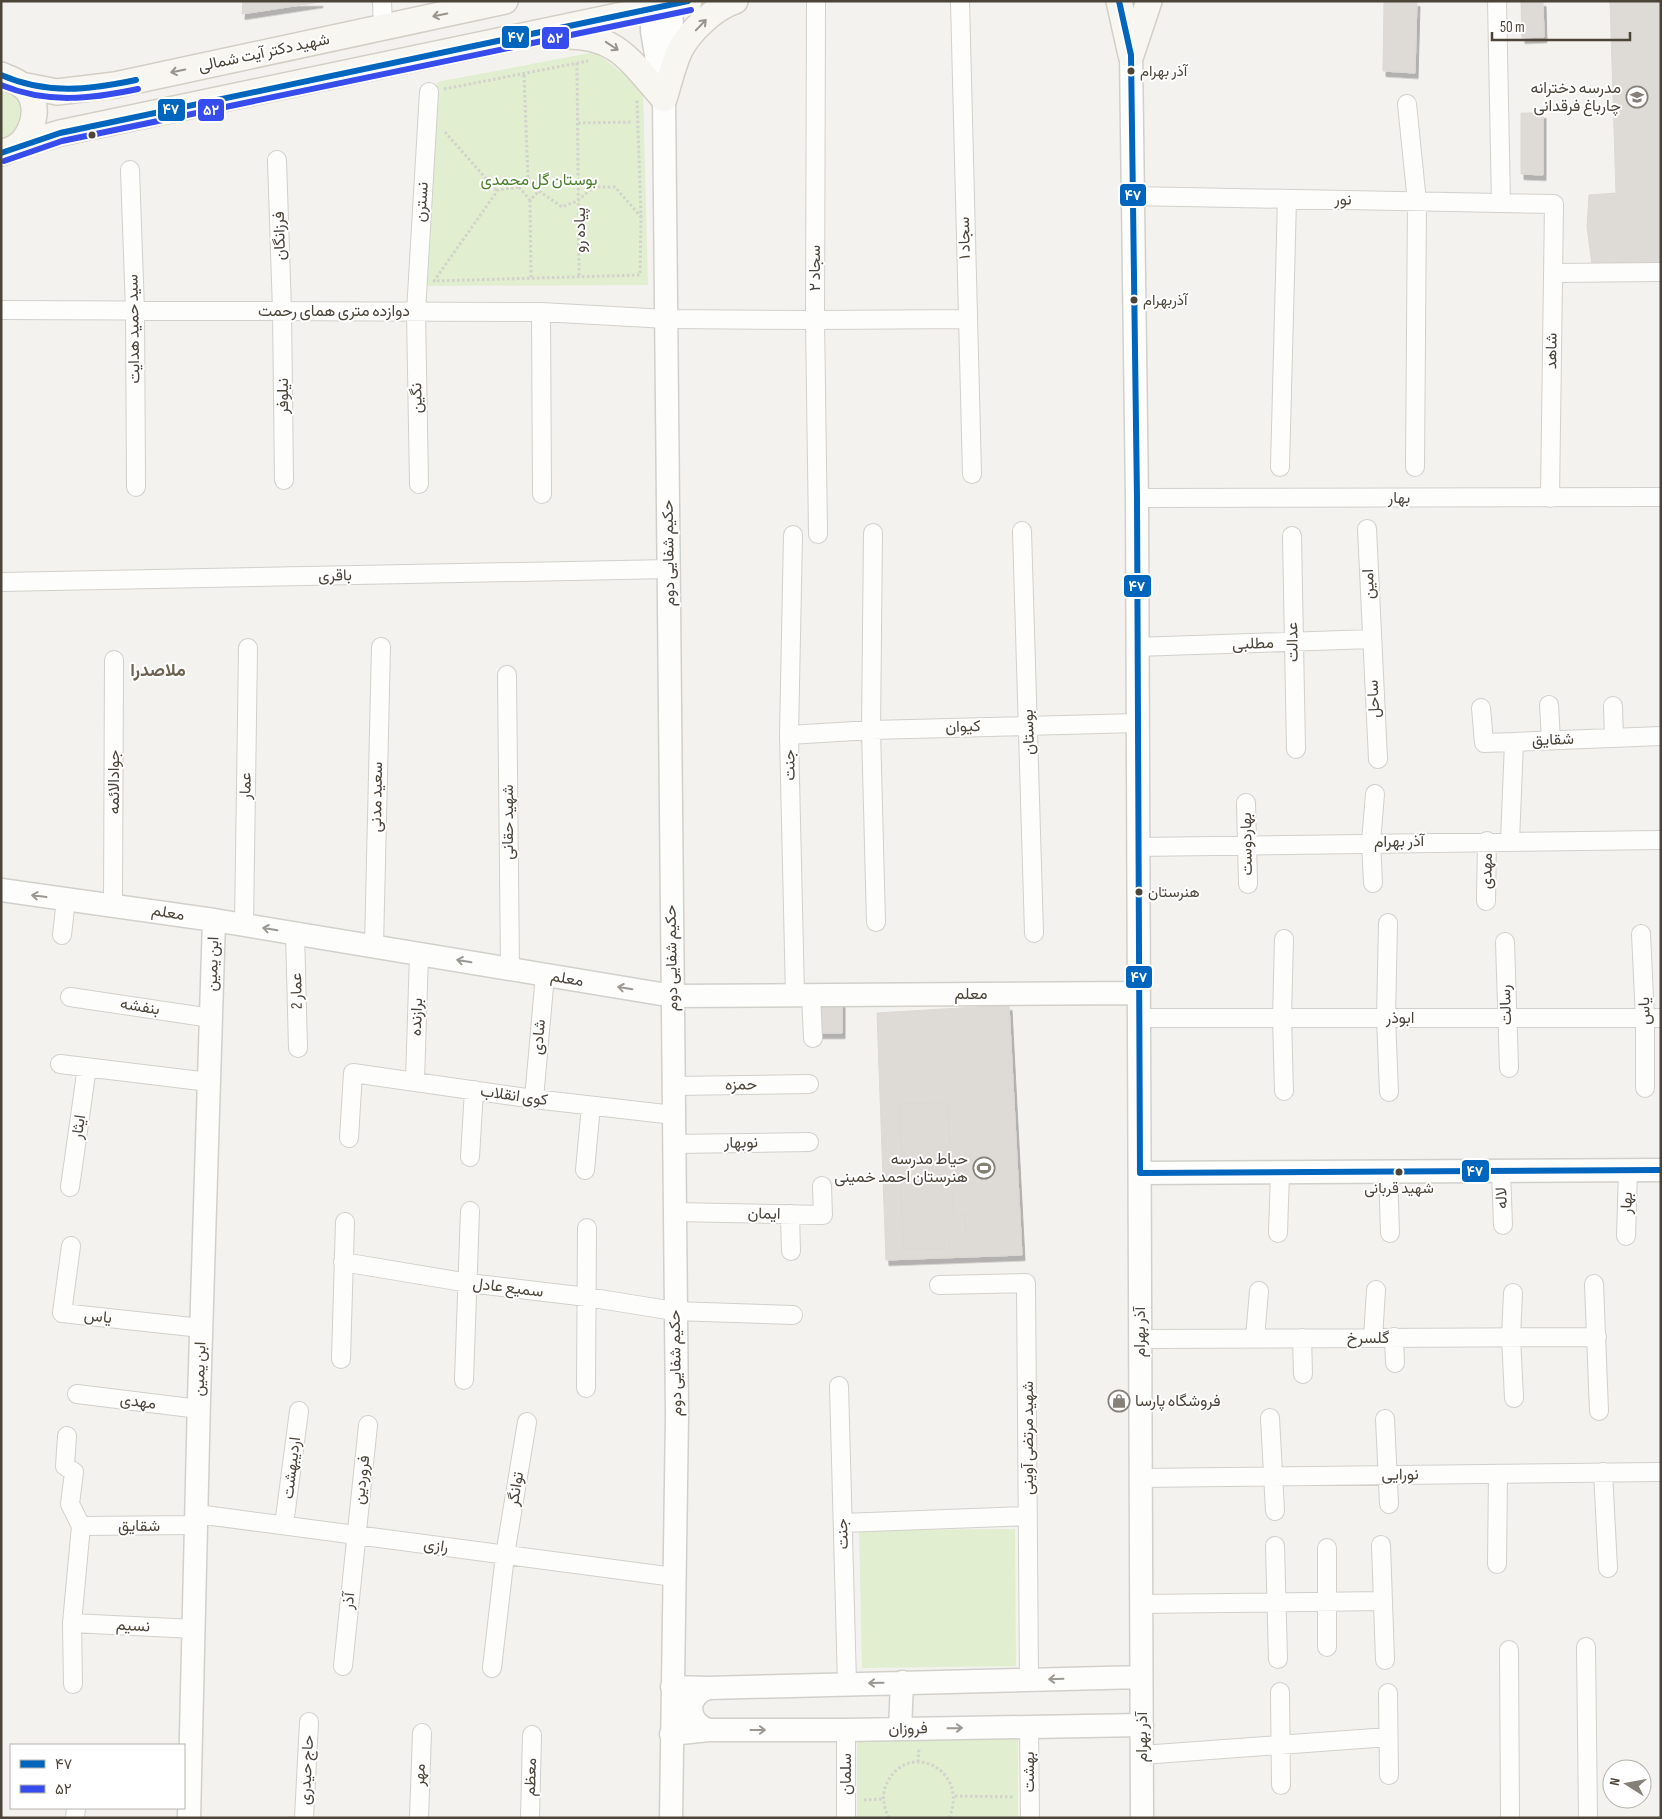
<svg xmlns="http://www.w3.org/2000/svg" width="1662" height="1819" font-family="'Sofia Sans Condensed',Vazirmatn,sans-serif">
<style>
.green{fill:#e1eecf}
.building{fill:#dedbd6;stroke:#dcd9d4;filter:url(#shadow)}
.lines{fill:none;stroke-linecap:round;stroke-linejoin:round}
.minor-casing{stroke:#d2d0cb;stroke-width:20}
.tertiary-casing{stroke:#d2d0cb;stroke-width:25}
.secondary-casing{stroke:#d3cfc5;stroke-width:28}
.path{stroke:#d3d2cc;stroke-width:3;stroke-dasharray:2.5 2.5;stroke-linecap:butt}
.minor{stroke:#fdfdfc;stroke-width:18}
.tertiary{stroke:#fdfdfc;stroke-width:22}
.secondary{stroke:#f7f6f1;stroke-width:25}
.bus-1-casing{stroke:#fff;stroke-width:10}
.bus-2-casing{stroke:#fff;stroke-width:10}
.bus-1{stroke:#0065bd;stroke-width:6}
.bus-2{stroke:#364cec;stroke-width:6}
.oneway{stroke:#98948c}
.oneway2{stroke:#9b9791}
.bus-dot{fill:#4b4439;stroke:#fff;stroke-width:2}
.labels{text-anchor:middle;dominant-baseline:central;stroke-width:4;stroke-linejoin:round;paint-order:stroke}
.bus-label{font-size:15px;fill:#4b4439;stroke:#fff;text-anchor:start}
.street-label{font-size:16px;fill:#4b4439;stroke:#fff}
.poi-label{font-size:16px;fill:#4b4439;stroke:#fff;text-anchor:end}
.park-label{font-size:16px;fill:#4a7f2a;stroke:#fff}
.neighbourhood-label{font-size:18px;font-weight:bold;fill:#6e6250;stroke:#fff}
.line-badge{stroke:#fff;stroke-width:2}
.badge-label{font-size:14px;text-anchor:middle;font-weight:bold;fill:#fff}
</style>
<defs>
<filter id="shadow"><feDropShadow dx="3" dy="5.5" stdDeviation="0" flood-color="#0004"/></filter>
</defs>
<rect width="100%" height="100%" fill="#f4f2ee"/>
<!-- green -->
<path class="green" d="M595,52L643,89L648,285L427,286L437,82Z
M1,84L23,98L17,131L1,145Z
M1015,1529L1016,1666L862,1668L859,1530Z
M1018,1738V1818H857V1742Z"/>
<!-- building -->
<path class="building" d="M243,1H320V2L242,14Z
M1417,1L1415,73L1383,71L1384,2Z
M1521,1H1543L1544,37L1522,38Z
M1610,1H1661V265H1592L1587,227L1589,195L1616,193Z
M1521,113H1543V175L1521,174Z
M816,1001H842V1033H817Z
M1009,1005L1022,1255L886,1260L877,1013Z
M948,1102L953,1214L965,1215L966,1238H950L949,1248L903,1249L901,1183H908L906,1155H902L899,1104Z"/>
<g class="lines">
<!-- minor casing -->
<g class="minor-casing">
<path id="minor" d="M382,1L383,28
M816,1L815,320L818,534
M960,1L972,474
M1497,1L1501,203
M1407,104L1417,202L1415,467
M277,160L282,311L284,480
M130,170L135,310L136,487
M1132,196L1554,204L1550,498
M1553,273L1661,272
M1,310L541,312L667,319L815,320L966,319
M541,312L542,494
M1280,467L1287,199
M419,484L416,312L429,92
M1137,498L1661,497
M1367,529L1378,759
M1022,531L1034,933
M873,533L871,730L876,922
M793,535L789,735L795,995
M1292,536L1296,749
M1,582L670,569
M1136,647L1371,639
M507,675L510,969
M1549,705L1551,740
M1613,706L1614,738
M1481,708L1484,743L1514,742
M789,735L871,730L1137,723
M1246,803L1248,884
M1510,841L1514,742L1661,736
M1137,847L1661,840
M1373,883L1371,842L1375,794
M1486,901L1487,841
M113,904L114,660
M1388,923L1386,1018L1389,1092
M244,925L248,648
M295,933L298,1048
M1641,934L1645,1018V1088
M62,935L66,899
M1284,939L1282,1018L1284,1091
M1505,942L1509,1068
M374,946L381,647
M811,995L813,1038
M70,997L211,1018
M1139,1018H1661
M60,1064L209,1082
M415,1081L419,954
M674,1086L809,1084
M534,1099L545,975
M349,1138L353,1073L534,1099L674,1115
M674,1144L809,1142
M470,1157L474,1090
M585,1170L591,1106
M1388,1171L1390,1233
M1501,1171L1503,1225
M70,1187L87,1067
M675,1212L823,1215L822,1186
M790,1214L791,1251
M1278,1233L1280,1172
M1626,1236L1628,1170
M71,1246L62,1313L201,1328
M343,1262L469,1283L587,1297L674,1311L793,1315
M1594,1284L1599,1411
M939,1285L1026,1283L1029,1680
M1513,1293L1511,1337L1514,1398
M1394,1337L1395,1363
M1255,1338L1259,1291
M1302,1338L1303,1374
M1373,1338L1376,1290
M1140,1339L1597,1337
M341,1359L345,1222
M464,1380L470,1211
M839,1386L847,1683
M586,1388L587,1228
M77,1394L199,1409
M1270,1418L1275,1511
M1385,1419L1389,1504
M67,1436L65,1466L74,1472L70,1504L81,1526L72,1623L73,1684
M1603,1472L1608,1568
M1141,1478L1659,1472
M197,1514L674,1577
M843,1523L1028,1516
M284,1525L299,1411
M81,1526L197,1525
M1381,1545L1385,1660
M1275,1546L1278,1659
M1327,1548V1647
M1497,1564L1498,1474
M1141,1604L1383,1601
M72,1623L194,1629
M1586,1647L1588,1818
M1509,1650L1510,1818
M343,1666L368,1425
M492,1668L505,1555L527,1422
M1280,1692L1281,1785
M1388,1693L1389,1775
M1029,1727L1030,1818
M1142,1755L1388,1737
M75,1818L76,1808
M304,1818L309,1722
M419,1818L422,1733
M530,1818L532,1735
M846,1818V1730"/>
</g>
<!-- tertiary casing -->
<g class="tertiary-casing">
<path id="tertiary" d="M652,1V31L659,73
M1129,36L1131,55L1137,498L1142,1818
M1,890L214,920L673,996L1139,993
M1140,1173L1661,1170
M672,1687L708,1688L1141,1677
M708,1688C685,1696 686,1723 709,1730
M900,1729L902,1682
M671,1734L709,1730H846L1142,1725
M189,1818L199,1399L214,920
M671,1818L677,1416L664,99L672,28L671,1"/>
</g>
<!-- secondary casing -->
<g class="secondary-casing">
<path id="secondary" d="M1119,1L1131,55
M563,36C617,34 631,62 664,99C669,83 673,65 680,50C690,31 714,8 735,1
M1131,55L1149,1
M1,75C10,79 22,83 28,91C40,108 33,132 19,145C14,149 7,151 1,153
M21,85L57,92L115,85L505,1
M17,146L60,133L689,1"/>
</g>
<!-- path -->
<path class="path" d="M577,63L579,277
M524,75L528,178
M444,89L588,61
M578,123L633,122
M445,132L497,191
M519,187L530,200L539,191L528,178L519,187L498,190L434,281L640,275L641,218L637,100
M539,191L562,207L577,201L594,187H615L642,218
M530,200L531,278
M918,1762L919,1748
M955,1796L1014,1797
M864,1800L883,1799
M889,1818C883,1806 881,1793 888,1781C910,1740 970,1771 949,1818"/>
<!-- minor -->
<use href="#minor" class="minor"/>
<!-- tertiary -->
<use href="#tertiary" class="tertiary"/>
<!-- secondary -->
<use href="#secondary" class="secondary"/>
<!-- bus-1 casing -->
<g class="bus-1-casing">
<path id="bus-1" d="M1119,1L1131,55L1137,498L1140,1173
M1,75C47,95 89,90 136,80
M1,153L60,133L688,1
M1140,1173L1661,1170"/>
</g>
<!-- bus-2 casing -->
<g class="bus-2-casing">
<path id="bus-2" d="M1,85C47,104 91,99 138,89
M4,161L62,141L691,10"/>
</g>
<!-- bus-1 -->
<use href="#bus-1" class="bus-1"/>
<!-- bus-2 -->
<use href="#bus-2" class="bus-2"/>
</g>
<!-- one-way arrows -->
<defs><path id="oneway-shaft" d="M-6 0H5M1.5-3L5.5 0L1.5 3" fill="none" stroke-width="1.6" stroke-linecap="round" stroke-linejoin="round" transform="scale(1.25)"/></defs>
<g class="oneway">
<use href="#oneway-shaft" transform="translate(440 15) rotate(168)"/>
<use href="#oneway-shaft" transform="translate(701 25) rotate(-46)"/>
<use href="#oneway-shaft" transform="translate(612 46) rotate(34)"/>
<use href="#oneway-shaft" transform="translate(178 71) rotate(168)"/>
</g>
<g class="oneway2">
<use href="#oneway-shaft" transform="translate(39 896) rotate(-173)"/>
<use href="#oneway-shaft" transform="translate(270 929) rotate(-171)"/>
<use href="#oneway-shaft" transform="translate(464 961) rotate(-170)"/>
<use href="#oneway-shaft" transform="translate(625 988) rotate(-171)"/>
<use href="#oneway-shaft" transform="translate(1056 1679) rotate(178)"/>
<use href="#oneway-shaft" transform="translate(876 1683) rotate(179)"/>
<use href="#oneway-shaft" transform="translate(955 1728) rotate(-1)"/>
<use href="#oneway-shaft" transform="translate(758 1730)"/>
</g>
<!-- icons -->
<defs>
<g id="school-ring" transform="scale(1.125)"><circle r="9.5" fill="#fff" stroke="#868178" stroke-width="1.5"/><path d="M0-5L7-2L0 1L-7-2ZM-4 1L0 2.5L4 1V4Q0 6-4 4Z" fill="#868178"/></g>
<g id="stadium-ring" transform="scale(1.125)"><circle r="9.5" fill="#fff" stroke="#868178" stroke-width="1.5"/><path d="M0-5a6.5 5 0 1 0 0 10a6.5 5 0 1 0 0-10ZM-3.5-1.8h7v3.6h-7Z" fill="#868178"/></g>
<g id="shop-ring" transform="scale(1.125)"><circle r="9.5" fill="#fff" stroke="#868178" stroke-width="1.5"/><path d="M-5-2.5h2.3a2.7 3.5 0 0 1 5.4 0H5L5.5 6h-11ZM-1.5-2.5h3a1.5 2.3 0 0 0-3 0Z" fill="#868178"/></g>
</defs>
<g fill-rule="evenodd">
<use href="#school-ring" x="1637" y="97"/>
<use href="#stadium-ring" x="984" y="1168"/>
<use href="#shop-ring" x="1119" y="1401"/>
</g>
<!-- markers -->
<g class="bus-dot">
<circle cx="1131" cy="71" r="4.5"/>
<circle cx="92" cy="135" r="4.5"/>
<circle cx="1134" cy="300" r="4.5"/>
<circle cx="1139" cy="892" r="4.5"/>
<circle cx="1399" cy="1172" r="4.5"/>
</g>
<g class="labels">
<!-- bus labels -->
<g class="bus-label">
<text x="1140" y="71">آذر بهرام</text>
<text x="1143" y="300">آذربهرام</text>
<text x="1148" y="892">هنرستان</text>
<text x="1399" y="1188" text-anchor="middle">شهید قربانی</text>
</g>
<!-- street labels -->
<g class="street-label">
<text transform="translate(264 53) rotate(-12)">شهید دکتر آیت شمالی</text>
<text transform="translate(1343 200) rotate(1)">نور</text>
<text transform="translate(422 202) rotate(-86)">نسترن</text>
<text transform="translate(580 230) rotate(-90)">پیاده رو</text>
<text transform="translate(280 236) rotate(-92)">فرزانگان</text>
<text transform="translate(965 238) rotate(-91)">سجاد ۱</text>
<text transform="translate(815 268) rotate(-90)">سجاد ۲</text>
<text x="334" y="311">دوازده متری همای رحمت</text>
<text transform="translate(134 329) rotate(-91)">سید حمید هدایت</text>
<text transform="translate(1552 351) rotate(-89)">شاهد</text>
<text transform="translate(283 396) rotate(-90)">نیلوفر</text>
<text transform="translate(417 398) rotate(-91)">نگین</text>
<text x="1399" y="498">بهار</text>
<text transform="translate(669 553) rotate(-91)">حکیم شفایی دوم</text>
<text transform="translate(335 576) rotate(-1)">باقری</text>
<text transform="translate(1369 584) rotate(-92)">امین</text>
<text transform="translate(1293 642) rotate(-91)">عدالت</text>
<text transform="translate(1253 644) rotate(-2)">مطلبی</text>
<text transform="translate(1374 699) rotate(-93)">ساحل</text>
<text transform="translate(963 727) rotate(-2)">کیوان</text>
<text transform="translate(1029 732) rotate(-92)">بوستان</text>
<text transform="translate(1553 740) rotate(-2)">شقایق</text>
<text transform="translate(790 765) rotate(-91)">جنت</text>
<text transform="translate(114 782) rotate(-90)">جوادالائمه</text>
<text transform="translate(246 786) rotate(-89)">عمار</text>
<text transform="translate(377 797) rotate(-89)">سعید مدنی</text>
<text transform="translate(508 822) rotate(-90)">شهید حقانی</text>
<text transform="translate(1399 842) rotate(-1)">آذر بهرام</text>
<text transform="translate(1247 844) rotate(-91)">بهاردوست</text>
<text transform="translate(1487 871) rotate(-89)">مهدی</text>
<text transform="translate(168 913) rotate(9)">معلم</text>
<text transform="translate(672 958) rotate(-91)">حکیم شفایی دوم</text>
<text transform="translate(213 964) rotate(-88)">ابن یمین</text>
<text transform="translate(567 979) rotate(9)">معلم</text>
<text transform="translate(297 991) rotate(-91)">عمار 2</text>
<text x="971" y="994">معلم</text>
<text transform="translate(1506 1005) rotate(-92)">رسالت</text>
<text transform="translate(140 1007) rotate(9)">بنفشه</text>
<text transform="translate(1645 1011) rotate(-92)">یاس</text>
<text transform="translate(417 1017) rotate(-88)">برازنده</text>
<text x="1400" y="1018">ابوذر</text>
<text transform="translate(539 1037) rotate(-85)">شادی</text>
<text transform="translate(741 1085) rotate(-1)">حمزه</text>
<text transform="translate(514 1096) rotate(8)">کوی انقلاب</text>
<text transform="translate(79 1127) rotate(-82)">ایثار</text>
<text transform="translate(741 1143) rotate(-1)">نوبهار</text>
<text transform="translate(1502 1198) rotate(-92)">لاله</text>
<text transform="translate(1627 1203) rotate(-88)">بهار</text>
<text transform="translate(764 1214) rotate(1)">ایمان</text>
<text transform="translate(508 1288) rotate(7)">سمیع عادل</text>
<text transform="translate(98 1317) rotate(6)">یاس</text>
<text transform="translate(1140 1332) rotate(-90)">آذر بهرام</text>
<text x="1368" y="1338">گلسرخ</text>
<text transform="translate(676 1363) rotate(-91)">حکیم شفایی دوم</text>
<text transform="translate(200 1369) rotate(-88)">ابن یمین</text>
<text transform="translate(138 1402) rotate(7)">مهدی</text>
<text transform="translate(1028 1438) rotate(-90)">شهید مرتضی آوینی</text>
<text transform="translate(292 1468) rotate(-83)">اردیبهشت</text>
<text transform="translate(1400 1475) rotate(-1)">نورایی</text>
<text transform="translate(362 1480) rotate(-83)">فروردین</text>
<text transform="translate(516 1489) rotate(-81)">توانگر</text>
<text x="139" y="1526">شقایق</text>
<text transform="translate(843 1534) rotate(-92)">جنت</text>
<text transform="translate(436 1546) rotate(8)">رازی</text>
<text transform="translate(349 1601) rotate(-84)">آذر</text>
<text transform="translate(133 1626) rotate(3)">نسیم</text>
<text transform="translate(908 1729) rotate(-1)">فروزان</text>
<text transform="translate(1142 1737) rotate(-90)">آذر بهرام</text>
<text transform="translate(307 1770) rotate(-87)">حاج حیدری</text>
<text transform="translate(1029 1772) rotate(-90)">بهشت</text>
<text transform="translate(846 1774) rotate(-90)">سلمان</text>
<text transform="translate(420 1775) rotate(-88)">مهر</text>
<text transform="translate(531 1777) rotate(-88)">معظم</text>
</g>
<!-- poi labels -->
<g class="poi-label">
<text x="1621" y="88">مدرسه دخترانه<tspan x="1621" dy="18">چارباغ فرقدانی</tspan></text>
<text x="968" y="1159">حیاط مدرسه<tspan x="968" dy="18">هنرستان احمد خمینی</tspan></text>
<text x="1135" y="1401" text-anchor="start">فروشگاه پارسا</text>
</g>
<!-- park labels -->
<g class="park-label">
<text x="539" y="180">بوستان گل محمدی</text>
</g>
<!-- neighbourhood labels -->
<g class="neighbourhood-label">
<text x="158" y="670">ملاصدرا</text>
</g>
</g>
<g class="line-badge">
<rect x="501" y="25" width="29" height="24" rx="5" fill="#0065bd"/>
<rect x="541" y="26" width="29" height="24" rx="5" fill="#364cec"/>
<rect x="157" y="98" width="29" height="24" rx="5" fill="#0065bd"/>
<rect x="197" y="98" width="28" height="24" rx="5" fill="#364cec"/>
<rect x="1119" y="183" width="28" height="24" rx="5" fill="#0065bd"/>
<rect x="1123" y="574" width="29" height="24" rx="5" fill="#0065bd"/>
<rect x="1125" y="965" width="28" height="24" rx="5" fill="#0065bd"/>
<rect x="1461" y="1159" width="29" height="24" rx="5" fill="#0065bd"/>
</g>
<g class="badge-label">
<text x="516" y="42">۴۷</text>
<text x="555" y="43">۵۲</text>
<text x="171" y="114">۴۷</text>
<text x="211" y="115">۵۲</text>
<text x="1133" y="200">۴۷</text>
<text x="1137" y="591">۴۷</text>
<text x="1139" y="982">۴۷</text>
<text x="1475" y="1176">۴۷</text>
</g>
<!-- border -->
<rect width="1662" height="1819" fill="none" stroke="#4b4439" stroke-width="5"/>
<!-- legend -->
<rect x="10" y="1744" width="175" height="65" fill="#ffffff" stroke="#b7b4b0"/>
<rect x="20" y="1760" width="25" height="8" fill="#0065bd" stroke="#b7b4b0"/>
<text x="55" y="1769" font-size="15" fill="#4b4439">۴۷</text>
<rect x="20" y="1785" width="25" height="8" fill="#364cec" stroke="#b7b4b0"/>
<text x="55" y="1794" font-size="15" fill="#4b4439">۵۲</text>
<!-- north arrow -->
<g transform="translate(1627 1784) rotate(281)"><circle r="24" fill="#ffffff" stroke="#b7b4b0"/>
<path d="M0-4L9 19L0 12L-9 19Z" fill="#868178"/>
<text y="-8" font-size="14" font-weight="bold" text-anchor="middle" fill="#4b4439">N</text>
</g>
<!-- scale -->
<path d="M1492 32v8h138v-8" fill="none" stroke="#4b4439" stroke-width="2.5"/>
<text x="1500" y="32" font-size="15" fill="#4b4439" stroke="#ffffff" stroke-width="4" paint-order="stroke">50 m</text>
</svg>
